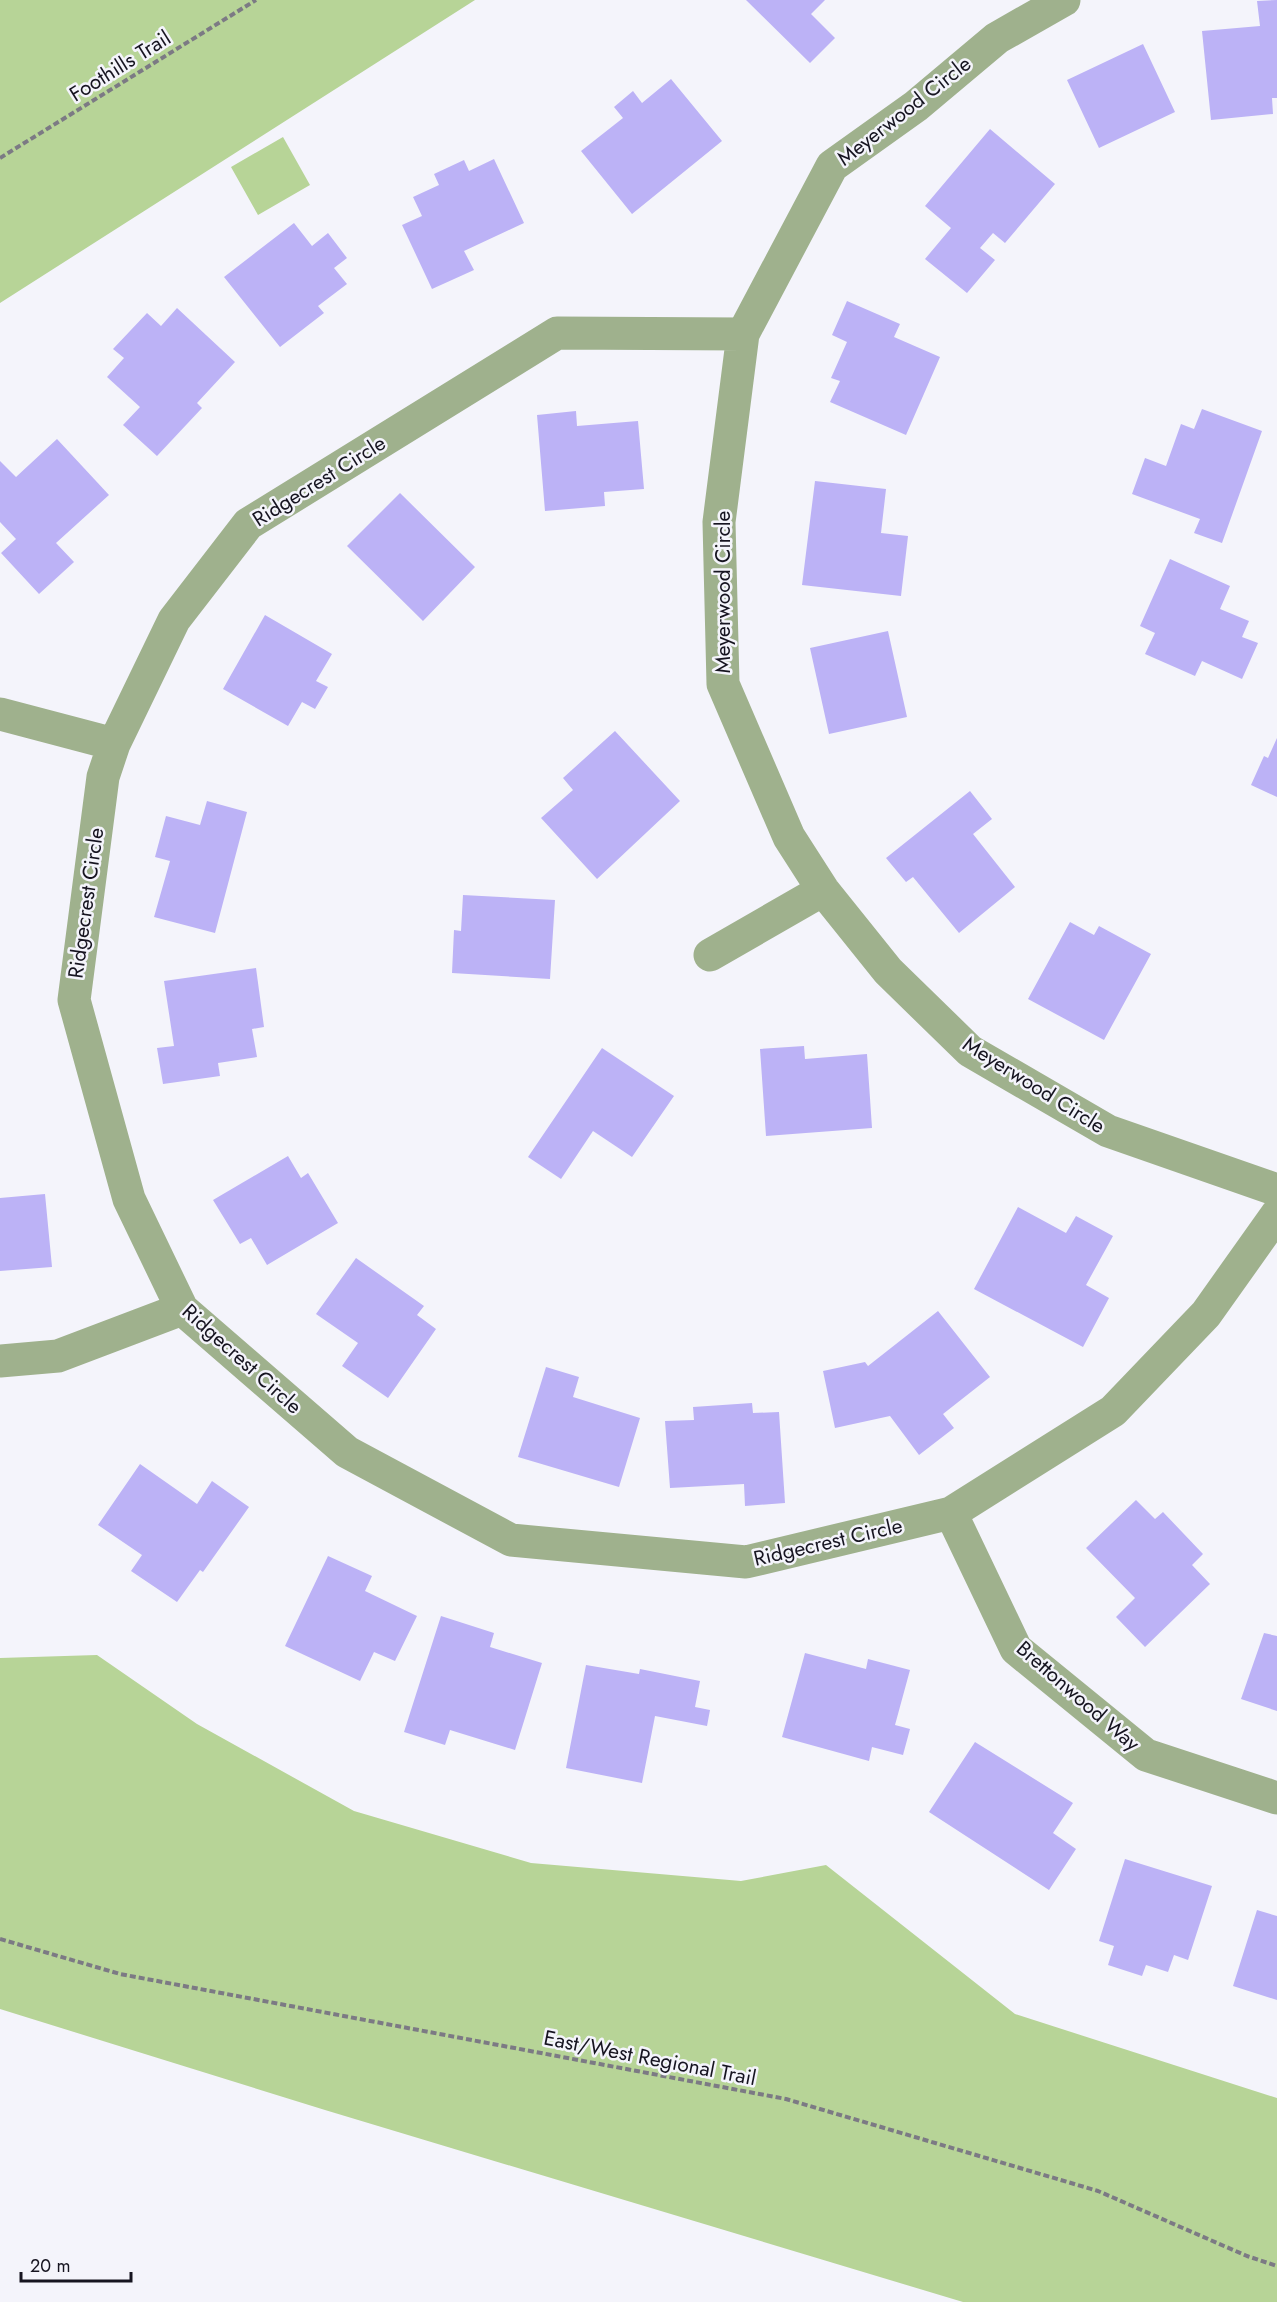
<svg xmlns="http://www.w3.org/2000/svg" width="1277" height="2302" font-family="Jost,sans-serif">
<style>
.green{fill:#b7d497}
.building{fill:#bcb2f6}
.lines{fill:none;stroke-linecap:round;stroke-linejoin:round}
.path{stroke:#7c7a84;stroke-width:4;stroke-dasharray:6 3;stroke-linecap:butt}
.minor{stroke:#9fb18d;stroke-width:33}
.labels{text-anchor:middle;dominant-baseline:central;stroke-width:5;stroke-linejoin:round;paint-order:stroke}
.street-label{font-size:21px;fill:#161420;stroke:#f4f4fb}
</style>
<rect width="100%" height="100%" fill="#f4f4fb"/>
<!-- green -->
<path class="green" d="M0,0H475L0,303Z
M283,137L310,185L258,215L231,167Z
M97,1655L197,1724L354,1811L531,1863L741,1881L826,1865L1015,2014L1277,2098V2302H963L325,2110L0,2009V1658Z"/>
<!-- building -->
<path class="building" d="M746,0H825L811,14L835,38L810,63Z
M1277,0V98H1272L1273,114L1211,120L1202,31L1260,26L1257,1Z
M1143,44L1175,112L1099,148L1067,80Z
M671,79L722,141L632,214L581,151L623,118L614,107L633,91L642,103Z
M990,129L1055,184L1005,243L993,233L980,248L995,260L967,293L925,259L951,228L925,206Z
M494,159L524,223L464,251L474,270L432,289L402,225L422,216L413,197L439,185L434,174L464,160L469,171Z
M294,223L312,246L328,233L347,258L334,268L347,284L318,306L324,313L280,347L224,277Z
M847,301L900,324L894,337L940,357L906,435L830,402L840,381L831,378L847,342L832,335Z
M177,308L235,362L197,403L202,408L157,456L123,425L140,407L107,377L124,358L113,349L147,313L161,326Z
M1202,409L1262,431L1222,543L1194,533L1200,519L1132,494L1145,458L1166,466L1181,424L1194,429Z
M576,411L577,426L638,421L644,489L604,492L605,506L545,511L537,415Z
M57,439L109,495L56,543L74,562L39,594L1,553L16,539L0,522V461L16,477Z
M815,481L886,489L881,533L908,536L901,596L802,585Z
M400,493L475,567L423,621L347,546Z
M1170,559L1230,586L1220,609L1249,621L1242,637L1258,643L1242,679L1202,661L1195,676L1145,654L1155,633L1140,626Z
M265,615L332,654L316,681L328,687L315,709L302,702L288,726L223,689Z
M888,631L907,717L829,734L810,648Z
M615,731L680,801L597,879L541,818L573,790L563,778Z
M1277,738V797L1251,785L1264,756L1268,758Z
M970,791L992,819L973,834L1015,887L959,933L913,877L906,882L886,858Z
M207,801L247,812L215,933L154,917L170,861L155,857L166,816L200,825Z
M463,895L555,900L550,979L452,973L454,930L461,931Z
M1070,922L1094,935L1099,926L1151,954L1104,1040L1028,999Z
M256,968L264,1027L252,1029L257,1057L218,1063L220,1076L163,1084L157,1048L174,1046L164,981Z
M804,1046L805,1059L867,1054L872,1128L766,1136L760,1049Z
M602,1048L674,1096L632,1157L593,1131L561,1179L528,1157Z
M288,1156L301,1178L308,1173L338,1223L267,1265L251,1238L240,1244L213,1200Z
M45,1194L52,1267L0,1271V1198Z
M1018,1207L1066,1233L1076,1216L1113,1236L1086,1285L1109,1298L1083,1347L974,1289Z
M356,1258L424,1306L417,1315L436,1329L388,1398L342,1366L358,1343L316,1314Z
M938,1311L990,1377L943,1414L954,1428L919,1455L890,1416L835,1428L823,1371L865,1362L868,1366Z
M546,1367L579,1377L573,1397L640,1418L619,1487L518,1457Z
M752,1403L753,1413L779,1412L785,1503L745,1506L744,1484L670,1488L665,1421L694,1420L693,1407Z
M140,1464L197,1504L212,1481L249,1507L203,1572L200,1570L177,1602L131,1571L142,1555L98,1525Z
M1136,1500L1155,1519L1163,1512L1203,1554L1192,1565L1210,1584L1145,1647L1116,1617L1135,1598L1086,1548Z
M328,1556L372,1576L365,1591L417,1616L395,1661L374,1652L360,1681L285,1646Z
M441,1616L494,1633L490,1647L542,1663L515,1750L450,1730L445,1745L404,1732Z
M1264,1633L1277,1636V1711L1241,1699Z
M805,1653L866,1669L868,1659L910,1670L895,1725L910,1729L903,1755L872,1747L869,1761L782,1737Z
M586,1665L639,1674L640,1669L700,1681L695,1707L710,1710L707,1726L655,1716L642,1783L566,1768Z
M975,1742L1073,1803L1053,1833L1076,1849L1049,1890L929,1812Z
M1125,1859L1212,1886L1188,1960L1174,1955L1168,1972L1146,1965L1142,1976L1108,1965L1114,1946L1099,1941Z
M1257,1910L1277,1916V2000L1233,1986Z"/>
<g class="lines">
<!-- path -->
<path class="path" d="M0,158L256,0
M0,1939L120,1974L786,2099L1098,2191L1247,2256L1277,2266"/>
<!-- minor -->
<path class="minor" d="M1064,0L997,38L916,106L832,166L743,334L719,522L723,684L789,837L823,890L888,971L970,1051L1108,1131L1277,1190
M743,334L557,333L248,524L174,620L114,744L103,777L74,1000L129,1199L182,1309L347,1452L511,1540L746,1562L951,1513L1113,1411L1206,1314L1277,1214
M0,714L114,744
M710,955L823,890
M0,1361L58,1356L182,1309
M951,1513L1016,1649L1146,1755L1277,1798"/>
</g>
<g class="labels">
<!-- street labels -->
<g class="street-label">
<text transform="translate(120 66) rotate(-32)">Foothills Trail</text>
<text transform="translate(904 111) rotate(-38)">Meyerwood Circle</text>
<text transform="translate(319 481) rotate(-32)">Ridgecrest Circle</text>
<text transform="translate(723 592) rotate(-90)">Meyerwood Circle</text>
<text transform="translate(86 903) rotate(-82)">Ridgecrest Circle</text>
<text transform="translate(1034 1085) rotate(32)">Meyerwood Circle</text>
<text transform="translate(242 1359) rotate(42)">Ridgecrest Circle</text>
<text transform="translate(828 1542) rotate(-13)">Ridgecrest Circle</text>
<text transform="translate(1078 1696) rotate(41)">Brettonwood Way</text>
<text transform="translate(650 2058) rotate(11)">East/West Regional Trail</text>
</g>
</g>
<!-- scale -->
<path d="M21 2272v9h110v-9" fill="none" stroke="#161420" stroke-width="3"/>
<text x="30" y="2272" font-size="18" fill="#161420" stroke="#f4f4fb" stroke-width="4.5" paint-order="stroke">20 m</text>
</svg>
